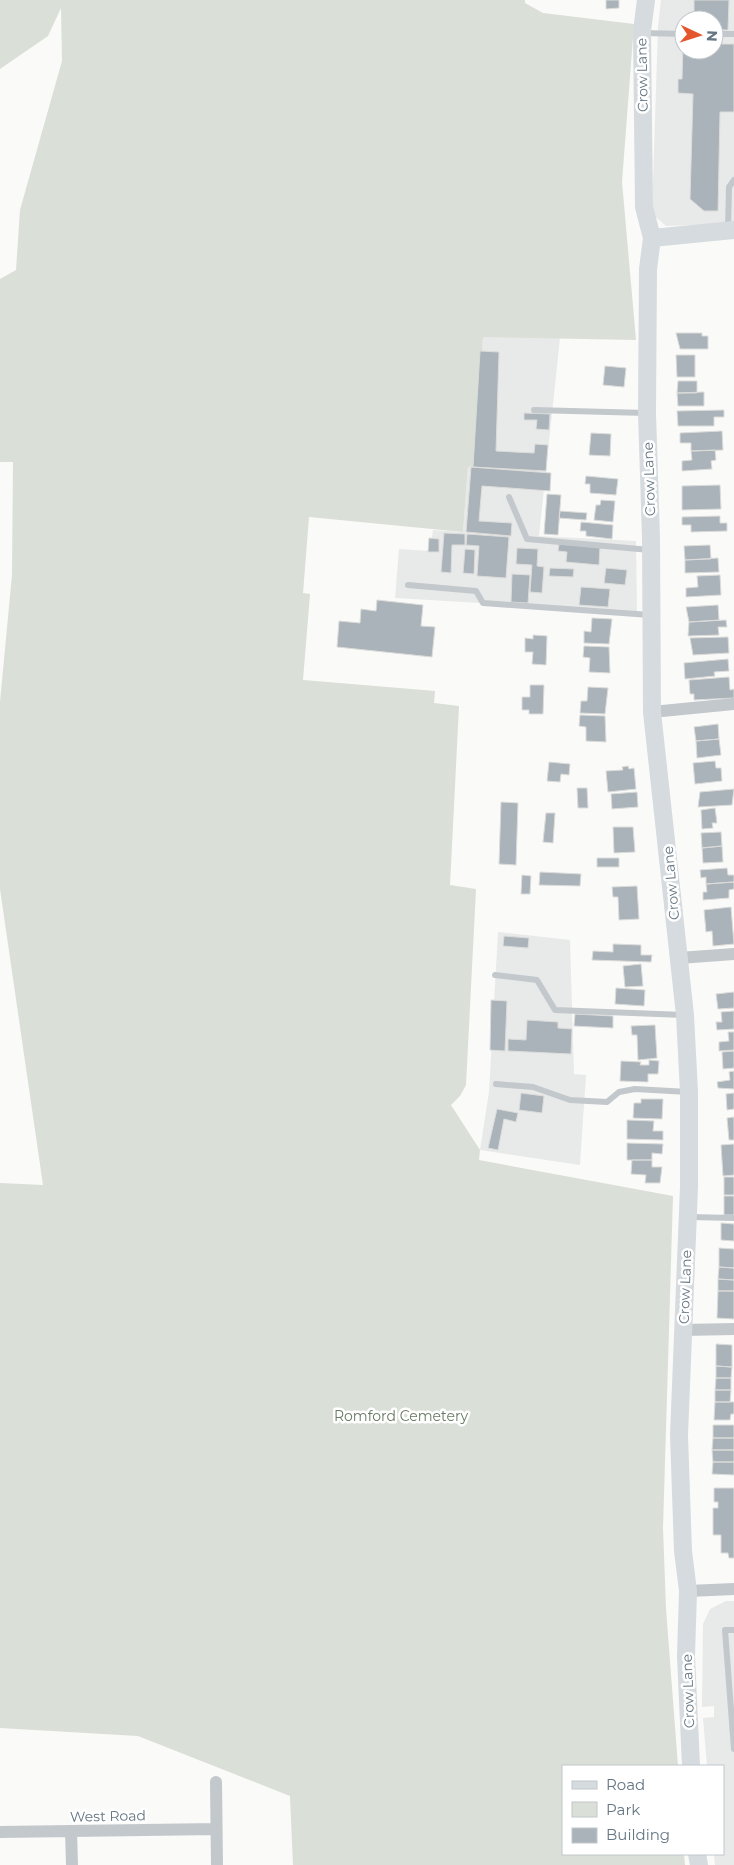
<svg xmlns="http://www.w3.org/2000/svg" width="734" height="1865" font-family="Montserrat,sans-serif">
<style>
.built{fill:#e8e9e9;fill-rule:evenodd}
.green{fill:#dadfd7}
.building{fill:#aab3b9;stroke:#dcdcda}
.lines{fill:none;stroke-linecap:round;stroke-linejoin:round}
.lane{stroke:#c3c8cc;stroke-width:6}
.street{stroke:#c3c8cc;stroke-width:12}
.secondary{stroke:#d6dbdf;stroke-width:18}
.labels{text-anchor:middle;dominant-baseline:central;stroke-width:5;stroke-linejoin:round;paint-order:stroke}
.street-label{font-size:14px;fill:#657683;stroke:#fff}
.park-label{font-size:14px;fill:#687a64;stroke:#fff}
</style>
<rect width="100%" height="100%" fill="#fafaf8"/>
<!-- built -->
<path class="built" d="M661,0H734V224L666,226L652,214L658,26ZM684,20H714V50H684Z
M483,336L560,338L539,536L636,541L637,612L395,598L399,549L430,551L433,530L463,532L468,467L473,466Z
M498,932L570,940L574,1074L586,1075L580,1165L480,1150L489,1092Z
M726,1601H734V1865H715L714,1854H723V1766H707L703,1718L714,1717V1706L702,1707L703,1624L710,1609Z"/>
<!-- green -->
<path class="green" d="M0,0H525V3L543,13L634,24L622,182L636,340L483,337L473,466L468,467L463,532L309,517L303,593L310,594L303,680L435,691L434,703L459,706L450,885L476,889L466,1085L460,1096L451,1105L480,1150L479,1160L673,1196L663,1528L666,1609L678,1766H563V1854H684L685,1865H293L290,1796L138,1736L0,1728V1183L43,1185L0,889V702L12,575L13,462H0V279L16,270L20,210L62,61L61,8L48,36L0,69Z"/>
<!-- building -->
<path class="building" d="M606,0H619V8L606,9Z
M694,0H729L728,30H714V20H694Z
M683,43L684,50H714V44H734V112H720L718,211H704L690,199L693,94L678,93V79H682Z
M676,333H702V336H708V349H680Z
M480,351L499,352L496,451L534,453L535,444L548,445L546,471L473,467Z
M676,355H695V377H677Z
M605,366L626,368L624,387L603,385Z
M678,381H697V393H677Z
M704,392V406H678L677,393Z
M724,410V417H714V426H678L677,411Z
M524,413L550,414L549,430L536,429L537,420H524Z
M722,431L723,450L691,451V443H680V433Z
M591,433L611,434L610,456L589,455Z
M715,450L716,460L711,461L712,469L682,471V461L692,460L691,451Z
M471,467L551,473L550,491L482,486L479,521L512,523L511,536L466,532Z
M586,476L618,479L616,495L590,493V484H585Z
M720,485L721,509L682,510V486Z
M547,494L561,495L558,535L544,534Z
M601,500L615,501L613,522L594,520L596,505H600Z
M560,511L587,513L586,520L559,518Z
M720,516V523H727V531L691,532V525H682V517Z
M581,522L613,525L612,539L586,536V531H580Z
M444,533L465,534V545H452L451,573L441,572Z
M467,534L509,537L506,578L477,576L479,546L466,545Z
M429,538L439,539V552H428Z
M559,544L600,547L599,565L566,562L567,552L558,551Z
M710,545L711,559L685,560L684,546Z
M517,548L538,549L537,566L544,567L542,593L530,592L532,565L516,564Z
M465,549L475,550L474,574L463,573Z
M718,558L719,572L685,573V560Z
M550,568L574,569L573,577L549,576Z
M606,568L627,570L625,585L604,583Z
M512,574L530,575L528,603L511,602Z
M720,575L721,595L686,597V588L698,587L697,576Z
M581,587L610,589L608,607L579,605Z
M377,600L423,605L421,626L435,627L432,657L337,647L339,621L360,623L361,609L376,611Z
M718,605L719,620L689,622L686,607Z
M592,618L612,619L609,644L584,643V631L591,632Z
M726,620L727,627H718L719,635L688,636L689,622Z
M533,635L547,636L546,665L532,664L533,652H525V638L533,639Z
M728,637L729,653L693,655L690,638Z
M584,646L609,647L610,673L589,672L590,658L583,657Z
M728,659L729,671L714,672L715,676L685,679L684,663Z
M729,677L730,690L734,689V698L694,700V694H690L689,680Z
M530,685H544L543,714H529V710H522V697H530Z
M588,687L608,688L605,714L580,713L581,701H587Z
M580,715L605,716L606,742L586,741V727L579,726Z
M718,724L719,739L696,741L694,727Z
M719,739L721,755L697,758L696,741Z
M715,761L716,768H721L722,781L695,784L693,763Z
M549,762L570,764L569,775L561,774L560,782L547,781Z
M628,766L629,769L634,768L636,789L608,792L606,771L623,770L622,767Z
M577,788H587L588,808H578Z
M734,789L732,805L698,807L700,792Z
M637,792L638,807L612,809L611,794Z
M501,802L518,803L516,865L499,864Z
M715,808L717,823H712L713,828L702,829L701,810Z
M546,813H555L553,843L543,842Z
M613,827H633L635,852L614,853Z
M721,832L722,846L702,848L701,833Z
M722,846L723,862L703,863L702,848Z
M597,858H619V867H597Z
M727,868L728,875H734V882L706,884V877L701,878L700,870Z
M540,872L581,874L580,886L539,885Z
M522,875L531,876L530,894H521Z
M734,882V889L729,890V898L703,900V892H707L706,884Z
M637,886L639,919L619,920L618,897H613L612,887Z
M731,907L734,944L713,946L712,931L706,932L704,910Z
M504,936L529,938L528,948L503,946Z
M613,944L641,945V955H652L651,962L592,960L593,951L613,952Z
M641,964L643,986L625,987L623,966Z
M616,988L645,990L644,1006L615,1004Z
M734,992V1008L718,1009L716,994Z
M491,1000L507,1001L505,1051L490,1050Z
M734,1011V1029L717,1030L716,1022H722L721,1012Z
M575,1014L613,1016V1028L574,1026Z
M527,1020L558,1022V1028L572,1029L571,1054L508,1051V1039L526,1040Z
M655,1025L657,1058L638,1060L637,1035H632L631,1026Z
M728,1032H734V1050L719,1051V1042L729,1041Z
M734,1051V1068L723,1069L722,1052Z
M649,1060L659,1061L658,1074H648V1082L620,1081L621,1061L641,1062L640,1065H649Z
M734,1071V1089L718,1088L717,1082L730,1080L729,1072Z
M521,1093L544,1096L542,1113L519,1110Z
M734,1093V1109L727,1110L726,1094Z
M641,1099H663L662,1119L633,1118L634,1103H641Z
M497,1109L518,1113L516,1122L504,1119L498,1150L488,1148Z
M734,1117V1140H729L727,1118Z
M627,1120L654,1121L653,1131H663V1140L627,1139Z
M627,1143L663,1144L662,1154L652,1153V1160H627Z
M734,1144V1175L723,1176L721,1145Z
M632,1160H652V1167H662L660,1183H645L646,1175L631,1174Z
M724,1177H734V1195H724Z
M724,1196H734V1215H724Z
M721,1223L734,1224V1241L721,1240Z
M719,1248L734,1249V1268L719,1267Z
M719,1267L734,1268V1280L718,1279Z
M718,1279L734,1280V1291H718Z
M718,1291H734V1319L717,1318Z
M716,1344L732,1345V1367L716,1366Z
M716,1366L732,1367L731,1378H716Z
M716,1378H731V1390H715Z
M715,1390H731L730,1402H715Z
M715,1402H734V1414H731L730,1420H714Z
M713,1425H734V1438H713Z
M713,1438H734V1450H712Z
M712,1450H734V1462H713Z
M713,1462H734V1475L712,1474Z
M714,1488H734V1558H729L728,1553H721V1535H713V1508H718V1502H714Z"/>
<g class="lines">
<!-- lane -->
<path class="lane" d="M643,33L684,34
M714,34H734
M728,229L729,187L734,180
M534,410L646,413
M509,497L527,539L650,550
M408,585L476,591L483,603L650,615
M495,975L537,980L555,1010L684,1015
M496,1084L533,1087L570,1100L607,1102L619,1092L635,1089L688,1092
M689,1217L734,1218
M734,1630H725L734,1749"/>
<!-- street -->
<path class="street" d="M652,712L734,704
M679,958L734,954
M683,1330L734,1329
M688,1591L734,1589
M216,1782L217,1865
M71,1831L72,1865
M0,1832L216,1829"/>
<!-- secondary -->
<path class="secondary" d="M646,0L642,31L644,207L652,238L648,269L647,413L651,538L652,712L685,1015L689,1092V1187L679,1435L683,1551L688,1591L686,1656L691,1766
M652,238L734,230
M697,1854L699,1865"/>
</g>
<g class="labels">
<!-- street labels -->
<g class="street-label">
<text transform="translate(642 75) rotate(-91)">Crow Lane</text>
<text transform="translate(649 479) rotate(-92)">Crow Lane</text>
<text transform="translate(671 883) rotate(-95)">Crow Lane</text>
<text transform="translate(685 1287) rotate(-88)">Crow Lane</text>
<text transform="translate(688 1691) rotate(-92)">Crow Lane</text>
<text transform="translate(108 1816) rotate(-1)">West Road</text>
</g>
<!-- park labels -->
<g class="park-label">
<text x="401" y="1416">Romford Cemetery</text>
</g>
</g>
<!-- legend -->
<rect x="562" y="1765" width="162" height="90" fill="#ffffff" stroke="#c1c8cd"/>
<rect x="572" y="1781" width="25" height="8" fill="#d6dbdf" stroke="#c1c8cd"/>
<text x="606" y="1790" font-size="15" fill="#657683">Road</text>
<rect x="572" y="1802" width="25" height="15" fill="#dadfd7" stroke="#c1c8cd"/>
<text x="606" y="1815" font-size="15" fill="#657683">Park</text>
<rect x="572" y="1828" width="25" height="15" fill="#aab3b9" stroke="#c1c8cd"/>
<text x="606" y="1840" font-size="15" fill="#657683">Building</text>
<!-- north arrow -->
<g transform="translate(699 35) rotate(94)"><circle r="24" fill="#ffffff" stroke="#c1c8cd"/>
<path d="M0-4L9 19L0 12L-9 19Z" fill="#e4572e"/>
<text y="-8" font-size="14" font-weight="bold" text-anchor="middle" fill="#657683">N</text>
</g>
</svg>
